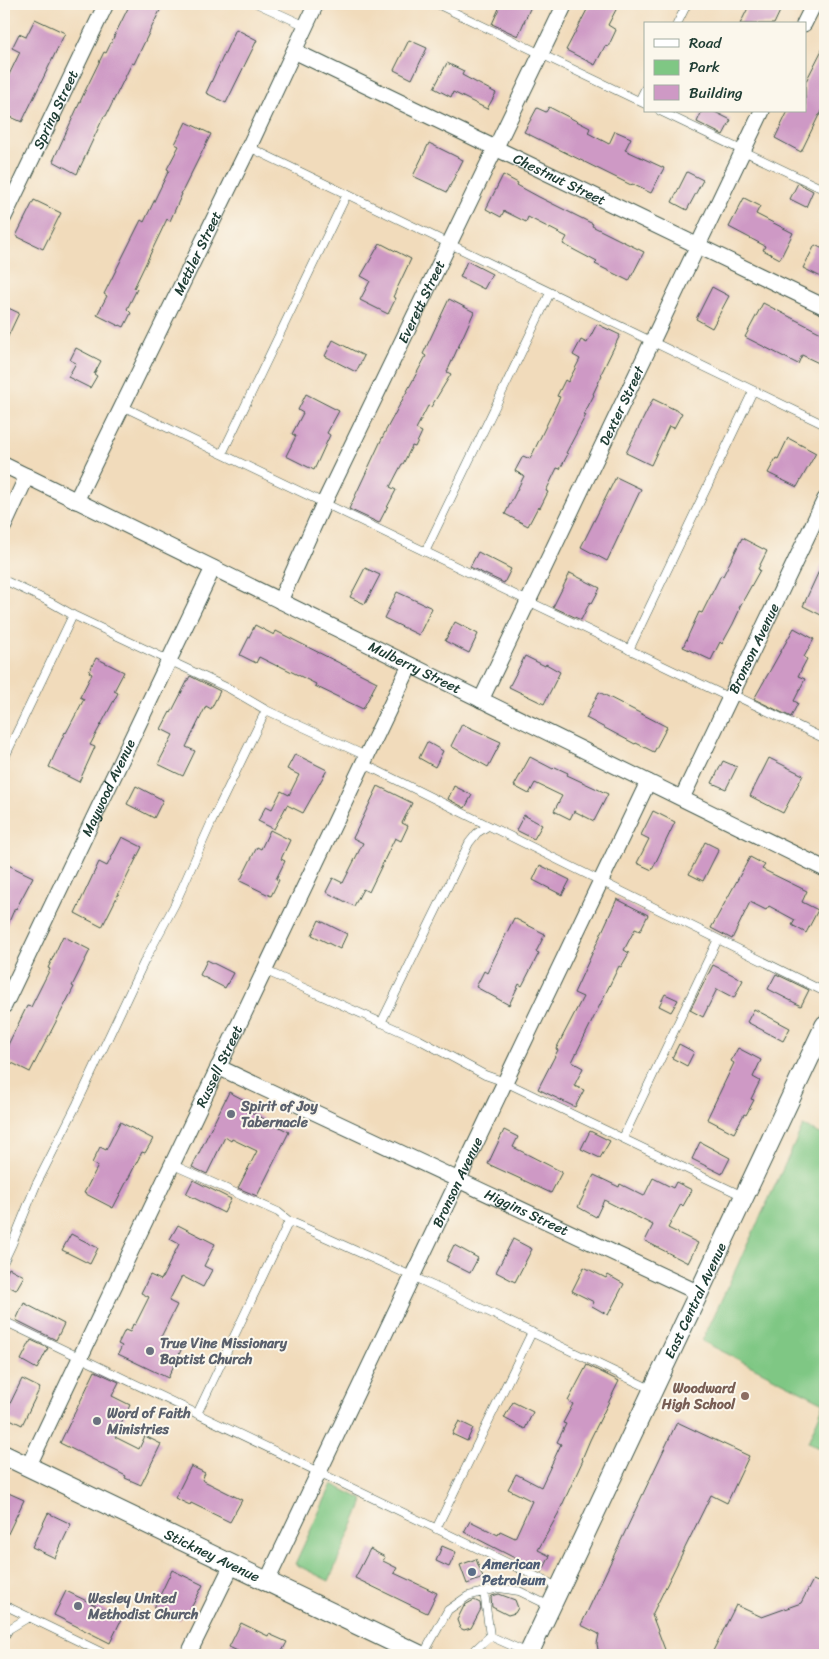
<svg xmlns="http://www.w3.org/2000/svg" width="829" height="1659" font-family="Sriracha,sans-serif">
<style>
.green{fill:#7fc784;stroke:#4f825c}
.building{fill:#ce99c5}
.lines{fill:none;stroke-linecap:round;stroke-linejoin:round}
.service-casing{stroke:#3e5548;stroke-width:9}
.minor-casing{stroke:#3e5548;stroke-width:17}
.tertiary-casing{stroke:#3e5548;stroke-width:21}
.service{stroke:#fff;stroke-width:8}
.minor{stroke:#fff;stroke-width:15}
.tertiary{stroke:#fff;stroke-width:19}
.worship-dot{fill:#6b7280;stroke:#fbf7ec;stroke-width:2}
.education-dot{fill:#8d6e63;stroke:#fbf7ec;stroke-width:2}
.service-dot{fill:#5c6f8a;stroke:#fbf7ec;stroke-width:2}
.labels{text-anchor:middle;dominant-baseline:central;stroke-width:4;stroke-linejoin:round;paint-order:stroke}
.street-label{font-size:14px;fill:#1f3d34;stroke:#fbf7ec}
.worship-label{font-size:14px;font-weight:bold;fill:#5b616d;stroke:#fbf7ec;text-anchor:start}
.education-label{font-size:14px;font-weight:bold;fill:#785e54;stroke:#fbf7ec;text-anchor:end}
.service-label{font-size:14px;font-weight:bold;fill:#4e5e75;stroke:#fbf7ec;text-anchor:start}
</style>
<rect width="100%" height="100%" fill="#fbf7ec"/>
<filter id="ink" filterUnits="userSpaceOnUse"><feTurbulence type="fractalNoise" baseFrequency=".02" numOctaves="2"/><feDisplacementMap in="SourceGraphic" scale="10" xChannelSelector="R" yChannelSelector="G"/><feConvolveMatrix kernelMatrix="1 2 1 2 8 2 1 2 1" color-interpolation-filters="sRGB"/></filter>
<filter id="wash" filterUnits="userSpaceOnUse"><feTurbulence type="fractalNoise" baseFrequency=".0096" numOctaves="4" result="noise"/><feDisplacementMap in="SourceGraphic" scale="20" xChannelSelector="R" yChannelSelector="G"/><feGaussianBlur stdDeviation="1.12" result="paint"/><feColorMatrix in="noise" values="0 0 0 0 0 0 0 0 0 0 0 0 0 0 0 0 0 1.4 0 .05"/><feComposite in="paint" operator="in"/></filter>
<g filter="url(#wash)">
<rect width="100%" height="100%" fill="#f1dbbb"/>
<!-- green -->
<path class="green" d="M803,1126L825,1136V1451L808,1442L824,1403L702,1341Z
M332,1484L364,1500L329,1581L295,1564Z"/>
<g id="blocks">
<!-- building -->
<path class="building" d="M130,4H163L134,64L132,63L106,116H104L77,174L53,161L85,91L104,52L106,53Z
M501,4H532L518,36L492,24Z
M590,4H619L608,25L616,30L608,47L605,46L595,65L566,50Z
M750,4H775L782,7L774,24H740Z
M35,19L65,33L22,122L4,114V85L20,52L12,48L19,34L26,37Z
M236,29L257,40L226,103L206,93Z
M409,40L427,48L412,79L394,70Z
M825,44V105L820,115H819L801,152L775,138L788,111H805V83Z
M447,63L464,71L462,75L496,93L487,109L453,92L451,97L434,88Z
M549,107L590,128L588,133L609,144L615,131L631,138L625,150L664,168L651,193L632,184L631,185L524,132L537,108L546,112Z
M702,111H713L731,120L723,135L697,122Z
M186,122L211,134L181,194H182L170,221L167,219L134,288L137,289L127,309L131,313L124,327L120,325L119,326L97,315L107,296L104,294L141,220L144,222L169,170L167,169L179,146L175,144Z
M429,143L463,160L447,192L413,176Z
M687,172L703,180L687,210L672,202Z
M503,175L518,183L517,185L539,197L593,224L592,226L644,252L629,281L595,264L597,262L563,244L567,237L528,217L526,222L504,211L501,217L486,209Z
M798,183L813,191L806,207L790,199Z
M744,198L760,206L756,214L793,233L780,259L763,250L765,246L729,227Z
M34,200L61,213L43,249L16,236Z
M380,243L411,259L393,297L396,298L388,314L360,300L370,281L361,276Z
M815,245L825,250V279L803,268Z
M467,261L492,274L484,289L460,277Z
M712,287L729,296L712,328L696,319Z
M449,299L474,312L447,372L451,374L431,407L428,406L416,429L422,432L415,447L412,446L403,464H402L390,487L396,490L379,523L349,509L385,432L426,356L423,354Z
M763,303L825,335V366L802,355L798,364L745,337Z
M4,306L19,313L4,345Z
M597,324L620,335L601,374L602,375L593,394L594,395L584,414L586,415L566,453L568,454L560,469L557,468L546,491L548,492L540,508L538,507L528,526L505,514L524,476L515,471L523,456L530,459L560,397L557,396L565,380L568,382L580,359L573,355L581,340L587,343Z
M333,340L364,356L356,372L325,356Z
M76,348L101,361L94,374L97,376L90,388L68,377L76,363L70,360Z
M306,394L339,411L327,433L330,435L314,470L286,456L296,436L292,434L303,413L298,410Z
M653,399L682,413L674,428L669,426L651,465L626,453Z
M788,438L816,453L797,487L768,473L776,458L778,459Z
M616,477L641,489L607,561L581,547Z
M742,538L767,551L758,569L760,570L739,608L740,609L733,624L722,644L720,642L711,660L683,647L699,612L702,613L721,575L723,576Z
M478,552L511,569L504,583L470,567Z
M825,558V617L803,606Z
M365,568L380,575L365,604L350,597Z
M570,573L600,588L592,603L590,602L581,620L553,607Z
M397,592L432,608L419,635L384,618Z
M455,622L478,634L469,653L445,641Z
M255,625L274,635L276,631L377,682L363,709L315,686L316,684L278,665L277,666L259,657L256,663L240,655Z
M794,628L814,639L804,657L807,659L798,676L805,679L794,701L798,703L791,717L754,699Z
M525,656L545,666L546,664L560,672L544,704L509,687Z
M96,658L124,672L114,691L118,693L90,745L95,747L79,782L49,767L65,732L66,733L84,699L80,697L92,674L89,672Z
M190,676L220,691L211,709L206,706L186,747L195,751L183,776L158,764L173,735L161,729L170,712L171,713Z
M599,692L667,727L654,752L636,743L635,744L586,718Z
M462,724L501,742L488,767L451,746Z
M427,742L443,751L435,767L419,758Z
M295,754L327,770L303,813L287,805L274,829L258,821L266,806L272,809L281,791L289,795L299,775L287,769Z
M530,757L553,769L555,767L568,773L567,775L608,794L594,821L574,811L570,819L554,811L562,796L535,783L529,794L514,786Z
M769,758L803,775L783,813L750,796Z
M723,761L737,767L726,789L712,783Z
M136,786L163,800L154,818L127,804Z
M378,786L412,803L402,823L408,826L401,841L395,838L369,892L363,889L354,906L326,892L333,878L343,883L363,843L353,838Z
M454,786L472,795L465,808L448,799Z
M653,811L675,822L652,870L637,863L649,839L641,835Z
M524,815L542,825L534,839L516,830Z
M270,830L290,840L281,859L285,861L276,879L279,880L271,896L240,881L257,847L261,849Z
M122,837L142,847L102,927L75,913L99,862L107,866Z
M705,842L719,849L703,881L689,874Z
M750,857L765,865L762,869L807,891L802,902L818,910L806,933L792,925L795,920L769,906L766,910L750,902L732,939L711,928Z
M4,863L33,877L16,909L15,908L4,933Z
M540,865L570,880L562,895L533,880Z
M617,899L648,915L640,931L635,929L624,950L629,953L621,967L619,966L572,1062L583,1068L574,1086L584,1090L575,1107L538,1089L558,1050L556,1049L583,997L574,993Z
M514,918L545,934L536,952L539,953L522,986L519,984L509,1005L476,987L484,971L487,973Z
M319,920L347,934L340,949L312,935Z
M63,936L90,950L72,986L74,987L30,1072L4,1059V1053L27,1006L31,1007L50,969L48,968Z
M207,960L233,973L225,988L200,975Z
M713,965L743,980L734,998L717,989L703,1017L690,1010Z
M776,974L809,990L801,1006L768,989Z
M665,994L678,1000L671,1012L659,1006Z
M754,1009L790,1028L783,1041L747,1022Z
M679,1044L694,1052L687,1066L672,1058Z
M738,1048L761,1060L753,1077L760,1081L751,1099L754,1100L746,1115L744,1114L734,1133L707,1119L734,1063L731,1061Z
M229,1092L250,1103L247,1110L289,1132L257,1196L238,1188L257,1151L232,1139L231,1141L225,1137L207,1174L192,1167Z
M120,1122L153,1139L145,1153L142,1152L113,1208L84,1193L98,1166L92,1163L100,1147L106,1150Z
M504,1130L518,1137L513,1147L562,1172L551,1193L488,1164Z
M590,1131L610,1141L600,1158L581,1149Z
M700,1142L730,1158L722,1174L692,1159Z
M594,1175L619,1187L620,1184L644,1196L653,1178L673,1188L676,1182L692,1190L683,1206L681,1204L668,1228L698,1243L688,1263L645,1241L653,1225L604,1200L596,1217L578,1207Z
M193,1180L231,1199L224,1213L186,1194Z
M178,1225L215,1244L204,1266L212,1270L203,1287L182,1276L169,1301L177,1305L161,1337L182,1348L168,1378L118,1354L122,1346L118,1344L125,1330L130,1332L133,1324L135,1325L149,1297L141,1293L150,1275L161,1280L179,1244L170,1239Z
M71,1234L98,1248L90,1264L62,1250Z
M513,1239L532,1249L515,1282L496,1272Z
M454,1245L478,1258L470,1273L446,1261Z
M584,1267L606,1278L608,1275L624,1284L608,1315L592,1306L594,1302L572,1291Z
M9,1268L24,1276L16,1290L4,1284V1279Z
M24,1303L64,1324L56,1340L16,1320Z
M31,1340L48,1348L37,1369L21,1360Z
M587,1365L619,1381L590,1440L582,1459L583,1460L558,1514L538,1550L550,1556L542,1572L464,1532L470,1521L498,1535L500,1531L515,1538L532,1501L508,1489L516,1474L541,1487L561,1444L557,1442L566,1424L563,1423L573,1404L568,1401Z
M95,1371L119,1382L112,1396L130,1405L115,1437L139,1449L145,1436L161,1444L141,1485L125,1478L126,1476L60,1443Z
M22,1379L40,1388L22,1425L4,1416Z
M513,1402L533,1412L525,1429L504,1418Z
M459,1421L473,1428L467,1441L452,1434Z
M677,1422L749,1456L727,1503L711,1495L652,1615L667,1655H599L597,1644L599,1634L581,1625Z
M191,1466L205,1473L202,1480L242,1500L230,1522L191,1503L190,1505L175,1498Z
M4,1491L24,1500L4,1542Z
M48,1513L71,1524L55,1558L32,1547Z
M442,1546L456,1552L449,1567L436,1561Z
M370,1549L385,1557L383,1561L397,1568L394,1573L437,1593L427,1613L355,1578Z
M476,1559L483,1578L467,1584L460,1565Z
M172,1570L203,1585L189,1612L185,1610L180,1620L154,1608Z
M813,1580L825,1585V1655H711L736,1605L762,1617L801,1603Z
M66,1591L122,1618L110,1643L54,1615Z
M499,1594L515,1600L518,1608L515,1613L508,1615L492,1607L491,1598L492,1596Z
M474,1600L480,1603L481,1609L471,1628L464,1630L460,1628L457,1620L464,1606L466,1607L465,1605Z
M241,1623L268,1636L269,1634L287,1642L280,1655H246L229,1647Z"/>
</g>
</g>
<g filter="url(#ink)">
<use href="#blocks" fill-opacity="0" stroke="#3e5548" stroke-width="1"/>
<g class="lines">
<!-- service casing -->
<g class="service-casing">
<path id="service" d="M258,4L306,26
M437,4L645,104
M677,24L687,4
M639,101L645,89
M660,111L825,190
M249,147L825,425
M122,406L730,698
M222,454L347,194
M425,552L550,293
M4,580L50,602L73,615L232,690L266,710L366,756
M629,650L753,391
M732,694L825,739
M4,759L73,615
M362,763L825,992
M264,970L420,1040L485,1075L505,1082L743,1196
M381,1023L469,843L477,833L488,826
M623,1138L718,939
M171,1164L278,1212L289,1221L303,1227L449,1293L653,1390
M4,1261L12,1244L36,1185L77,1104L144,962L175,904L212,821L266,710
M4,1321L560,1588
M197,1414L289,1221
M436,1529L532,1332
M484,1592L490,1636
M4,1605L107,1655
M4,1637L9,1629L29,1617
M423,1655L448,1610L468,1596L499,1588L519,1591L550,1606
M472,1655L476,1649L490,1636L528,1653"/>
</g>
<!-- minor casing -->
<g class="minor-casing">
<g id="minor">
<path d="M804,24L814,4"/>
<path id="s1" d="M294,51L825,307"/>
<path id="s2" d="M4,217L106,4"/>
<path id="s3" d="M4,465L825,869"/>
<path id="s4" d="M76,501L249,147L316,4"/>
<path d="M4,526L27,476"/>
<path id="s5" d="M280,601L324,503L565,4"/>
<path id="s6" d="M481,700L762,111"/>
<path id="s7" d="M682,798L825,499"/>
<path id="s8" d="M4,1006L213,568"/>
<path id="s9" d="M218,1067L699,1293"/>
<path id="s10" d="M28,1467L410,665"/>
<path id="s11" d="M267,1581L648,782"/>
<path d="M188,1655L232,1565"/>
</g>
</g>
<!-- tertiary casing -->
<g class="tertiary-casing">
<g id="tertiary">
<path id="s12" d="M4,1455L420,1655"/>
<path id="s13" d="M528,1655L825,1025"/>
</g>
</g>
<!-- service -->
<use href="#service" class="service"/>
<!-- minor -->
<use href="#minor" class="minor"/>
<!-- tertiary -->
<use href="#tertiary" class="tertiary"/>
</g>
</g>
<!-- markers -->
<g class="worship-dot">
<circle cx="231" cy="1114" r="5"/>
<circle cx="150" cy="1351" r="5"/>
<circle cx="97" cy="1421" r="5"/>
<circle cx="78" cy="1606" r="5"/>
</g>
<circle class="education-dot" cx="745" cy="1396" r="5"/>
<circle class="service-dot" cx="472" cy="1572" r="5"/>
<g class="labels">
<!-- street labels -->
<g class="street-label">
<text stroke="none"><textPath href="#s2" startOffset="119">Spring Street</textPath></text>
<text stroke="none"><textPath href="#s1" startOffset="295">Chestnut Street</textPath></text>
<text stroke="none"><textPath href="#s4" startOffset="276">Mettler Street</textPath></text>
<text stroke="none"><textPath href="#s5" startOffset="331">Everett Street</textPath></text>
<text stroke="none"><textPath href="#s6" startOffset="326">Dexter Street</textPath></text>
<text stroke="none"><textPath href="#s7" startOffset="166">Bronson Avenue</textPath></text>
<text stroke="none"><textPath href="#s3" startOffset="458">Mulberry Street</textPath></text>
<text stroke="none"><textPath href="#s8" startOffset="242">Maywood Avenue</textPath></text>
<text stroke="none"><textPath href="#s10" startOffset="444">Russell Street</textPath></text>
<text stroke="none"><textPath href="#s11" startOffset="442">Bronson Avenue</textPath></text>
<text stroke="none"><textPath href="#s9" startOffset="341">Higgins Street</textPath></text>
<text stroke="none"><textPath href="#s13" startOffset="392">East Central Avenue</textPath></text>
<text stroke="none"><textPath href="#s12" startOffset="231">Stickney Avenue</textPath></text>
</g>
<!-- worship labels -->
<g class="worship-label">
<text x="241" y="1106">Spirit of Joy<tspan x="241" dy="16">Tabernacle</tspan></text>
<text x="160" y="1343">True Vine Missionary<tspan x="160" dy="16">Baptist Church</tspan></text>
<text x="107" y="1413">Word of Faith<tspan x="107" dy="16">Ministries</tspan></text>
<text x="88" y="1598">Wesley United<tspan x="88" dy="16">Methodist Church</tspan></text>
</g>
<!-- education labels -->
<g class="education-label">
<text x="735" y="1388">Woodward<tspan x="735" dy="16">High School</tspan></text>
</g>
<!-- service labels -->
<g class="service-label">
<text x="482" y="1564">American<tspan x="482" dy="16">Petroleum</tspan></text>
</g>
</g>
<!-- margin -->
<rect width="829" height="1659" fill="none" stroke="#fbf7ec" stroke-width="20"/>
<!-- legend -->
<rect x="644" y="22" width="162" height="90" fill="#fbf7ec" stroke="#a3ada2"/>
<rect x="654" y="39" width="25" height="8" fill="#ffffff" stroke="#a3ada2"/>
<text x="689" y="48" font-size="15" fill="#1f3d34">Road</text>
<rect x="654" y="60" width="25" height="15" fill="#7fc784" stroke="#a3ada2"/>
<text x="689" y="72" font-size="15" fill="#1f3d34">Park</text>
<rect x="654" y="85" width="25" height="15" fill="#ce99c5" stroke="#a3ada2"/>
<text x="689" y="98" font-size="15" fill="#1f3d34">Building</text>
</svg>
